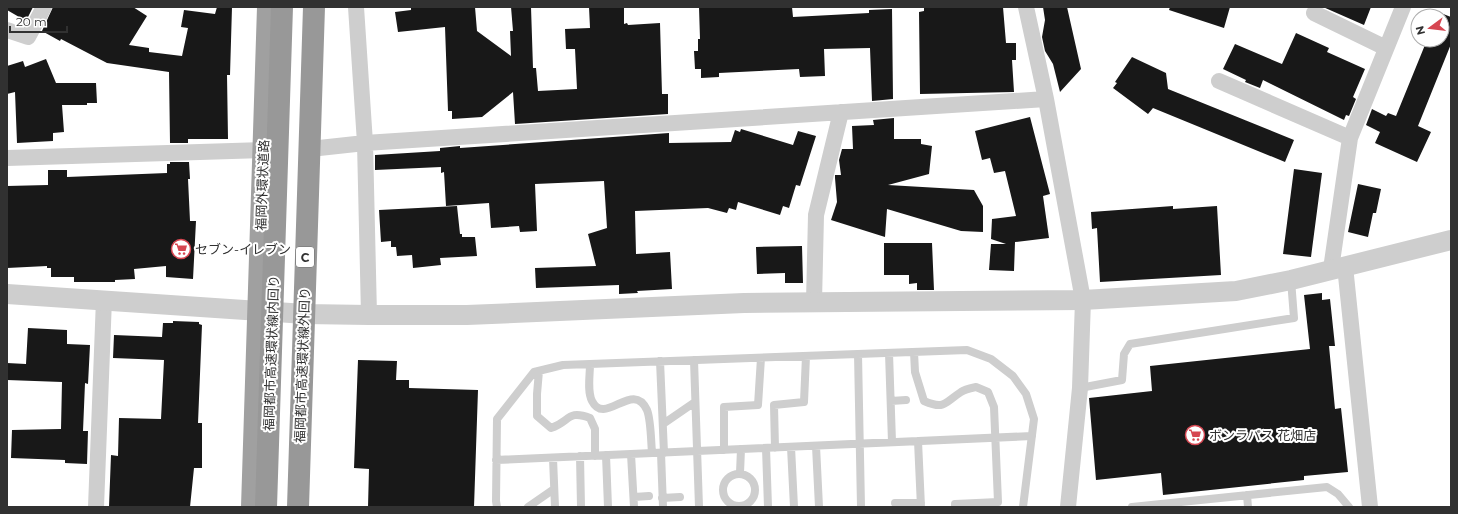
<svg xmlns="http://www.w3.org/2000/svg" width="1458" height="514" font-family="Montserrat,'Noto Sans JP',sans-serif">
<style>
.building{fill:#181818}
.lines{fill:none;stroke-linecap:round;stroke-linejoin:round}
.service{stroke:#cecece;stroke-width:8}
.minor{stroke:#cecece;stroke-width:16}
.tertiary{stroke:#cecece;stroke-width:20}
.trunk{stroke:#a0a0a0;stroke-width:22}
.motorway-bridge{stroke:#989898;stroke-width:22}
.labels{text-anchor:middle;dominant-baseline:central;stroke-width:4;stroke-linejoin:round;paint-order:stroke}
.shield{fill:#fff;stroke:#6f6f6f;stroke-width:1}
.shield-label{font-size:12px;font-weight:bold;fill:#313131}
.street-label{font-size:13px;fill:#313131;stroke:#fff}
.poi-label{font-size:13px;fill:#313131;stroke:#fff;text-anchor:start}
</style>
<rect width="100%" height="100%" fill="#fff"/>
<!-- building -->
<path class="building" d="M7,7H33L26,21L7,10Z
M53,7H133L147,16L129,45L149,48V52L182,56L188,28L181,27L184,10L215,14L217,7H232L230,75H227L228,139H188V143H170L169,72L107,63L61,39L60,41L42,31Z
M411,7H475L477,31L511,56L510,31H513L511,7H531L533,68H536L538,91L577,89L575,49H566L565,29L590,28L589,7H624V24L627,23L628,25L660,23L662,94H668V114L515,124L513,92L482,117L452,119V111H448L445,27L398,32L395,12L411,10Z
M699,7H792L793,17L869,13V10L892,9L893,99L872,101L870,48L824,49L825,76L800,77L799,69L719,73V77L701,78V69H695L694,51H698V39H700Z
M924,7H1003L1006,43H1016V60H1012L1014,92L920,94L919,12L924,11Z
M1043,7H1067L1081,69L1060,92L1053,64L1045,51L1042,37L1045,20Z
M1170,7H1230L1224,28L1169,10Z
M1323,7H1371L1364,25Z
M1438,12L1451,17V44L1418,126L1431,132L1417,162L1375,143L1380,132L1366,125L1372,109L1386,116L1388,113L1396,116L1427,40H1442V16H1437Z
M1296,33L1329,48L1327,52L1365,69L1353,97L1356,99L1349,116L1346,115L1344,120L1263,80L1260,88L1245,82L1246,80L1223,69L1235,44L1282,64Z
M1132,57L1166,73L1168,89L1294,140L1285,162L1153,108L1148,114L1113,88L1117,83L1115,82Z
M46,59L56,83H96L97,103H87V105H62L64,132L53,133V141L17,143L15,92L7,94V66L23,61L25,67Z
M1030,117L1050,194L1043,196L1049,238L1015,242L1014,271L989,270L991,244H1006L991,239L992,219L1016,216L1005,171L994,173L990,158L982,160L975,131Z
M894,118V139H921V144L932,146L929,174L888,185L974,190L983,206V232L961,231L887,209L885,237L831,220L837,202L835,178V175H841L839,160L842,149H853L852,126L874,125L873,120Z
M741,129L793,145L798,131L816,136L800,186L796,185L789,208L783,206L780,215L738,202L736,210L729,208L727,213L708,208L635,211L636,254L670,252L672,289L637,291L638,293L619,294V285L536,288L535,268L596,266L588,234L607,228L604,181L535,184L537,231L520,232L519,226L491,228L489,203L446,206L444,172L441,173V167L375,170V155L440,151V148L460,146V148L669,133V143L731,142L735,130L740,132Z
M170,162H189L190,179H188L190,221H196L193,279L166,277V266L134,269L135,279L115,280V282H74V277H51V268H47V266L7,268V186L48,185V170H67V177L167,173V164H170Z
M1294,169L1322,173L1311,257L1283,254Z
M1358,184L1381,189L1376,213H1373L1368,237L1348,232Z
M457,206L460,234H462V237H475L477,256L440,258L441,265L413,268L412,255L397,256L396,247H391V241L381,242L379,210Z
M1173,206V209L1217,206L1221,275L1100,282L1097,228L1092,229L1091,212Z
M884,243H932L934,290H917V283L909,284V275H884Z
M802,246L803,283H785V273L757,274L756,247Z
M1322,293V300L1330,299L1335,346H1329L1335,409L1341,408L1348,472L1304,476V480L1163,495L1161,473L1096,480L1089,398L1152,391L1150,366L1310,349L1304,295Z
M173,321L199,322V324L202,325L198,423H202V468H194L190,507H109L111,455L118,456L119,418L161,419L164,360L113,358L114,335L162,337L163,323H173Z
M28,328L67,330V344L90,345L88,384L85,383L83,431H88L87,464L65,463V460L11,458L12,430L61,429L62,382L7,380V363L26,364Z
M358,360L397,361L396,380H409V388L478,390L474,507H368L369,469L354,468Z"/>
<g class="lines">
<!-- service -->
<path class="service" d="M914,352L915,372L924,401C945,410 944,403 961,392C965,389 971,388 976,387L988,392L994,407L998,502L955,504V507
M889,353L892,442
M858,354L861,507
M694,360L699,507
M660,361L664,453
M590,364C590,375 587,391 592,401C605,427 633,379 647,410C651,420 651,442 652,453
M539,371L537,394V416L551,428C570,422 567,409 590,418L595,429V456
M1080,388L1122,380L1124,354L1130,344L1294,318L1291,280
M891,401L906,400
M663,424L695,402
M918,441L921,507
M816,446L819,507
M791,447L794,507
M766,448L768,507
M775,448L774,405L804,402L806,356
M724,450V407L758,405L761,358
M661,453L663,507
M631,454L634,507
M606,455L608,507
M580,456L581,507
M553,458L555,507
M496,460L1032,436
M740,473L741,449
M723 490a16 16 0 1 1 32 0a16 16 0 1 1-32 0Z
M1247,495L1248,507
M634,497L649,496
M662,498L680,497
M895,503H921
M497,507L496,501L497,419L534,372L563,365L967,350L991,359L1013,376L1026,394L1034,419L1023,507
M528,507L554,489
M1132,507L1327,487L1338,494L1349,507"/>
<!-- minor -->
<path class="minor" d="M356,7L365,143L369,315
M1026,7L1046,99L1083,300L1080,388L1068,507
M1314,13L1386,48
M7,30L28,37L44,7
M1219,81L1350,138
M310,149L365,143L1046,99
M7,158L263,150
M1345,266L1370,507
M1331,269L1350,138L1403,7
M814,302L816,215L841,112
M96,507L104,299"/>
<!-- tertiary -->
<path class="tertiary" d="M7,294L305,314L369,315H467L744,303L1083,300L1236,291L1291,280L1451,240"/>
<!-- trunk -->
<path class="trunk" d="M252,507L268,7"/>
<!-- motorway-bridge -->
<path class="motorway-bridge" d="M266,507L282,7
M298,507L314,7"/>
</g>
<!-- icons -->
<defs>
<g id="supermarket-ring" transform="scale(1)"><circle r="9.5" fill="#fff" stroke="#d64651" stroke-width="1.5"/><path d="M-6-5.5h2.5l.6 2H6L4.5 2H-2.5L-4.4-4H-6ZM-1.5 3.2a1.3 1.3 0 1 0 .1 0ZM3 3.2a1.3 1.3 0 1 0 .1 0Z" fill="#d64651"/></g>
</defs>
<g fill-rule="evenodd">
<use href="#supermarket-ring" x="181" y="249"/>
<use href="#supermarket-ring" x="1195" y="435"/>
</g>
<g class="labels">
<!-- shield labels -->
<rect class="shield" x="296" y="247" width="18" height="20" rx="3"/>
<g class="shield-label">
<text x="305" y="257">C</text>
</g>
<!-- street labels -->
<g class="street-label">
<text transform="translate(262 185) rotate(-88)">福岡外環状道路</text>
<text transform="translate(271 353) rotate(-88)">福岡都市高速環状線内回り</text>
<text transform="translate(302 365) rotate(-88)">福岡都市高速環状線外回り</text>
</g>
<!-- poi labels -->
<g class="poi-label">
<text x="195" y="249">セブン-イレブン</text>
<text x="1209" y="435">ボンラパス 花畑店</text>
</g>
</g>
<!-- border -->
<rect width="1458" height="514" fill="none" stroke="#313131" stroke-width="16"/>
<!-- north arrow -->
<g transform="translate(1430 28) rotate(255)"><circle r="19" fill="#ffffff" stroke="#adadad"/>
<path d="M0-3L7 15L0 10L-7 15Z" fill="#d64651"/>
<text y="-6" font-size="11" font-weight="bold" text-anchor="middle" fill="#313131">N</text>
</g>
<!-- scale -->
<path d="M10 26v6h57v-6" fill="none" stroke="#313131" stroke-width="2"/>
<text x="16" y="26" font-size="12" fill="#313131" stroke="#ffffff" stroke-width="3" paint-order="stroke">20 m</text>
</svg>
